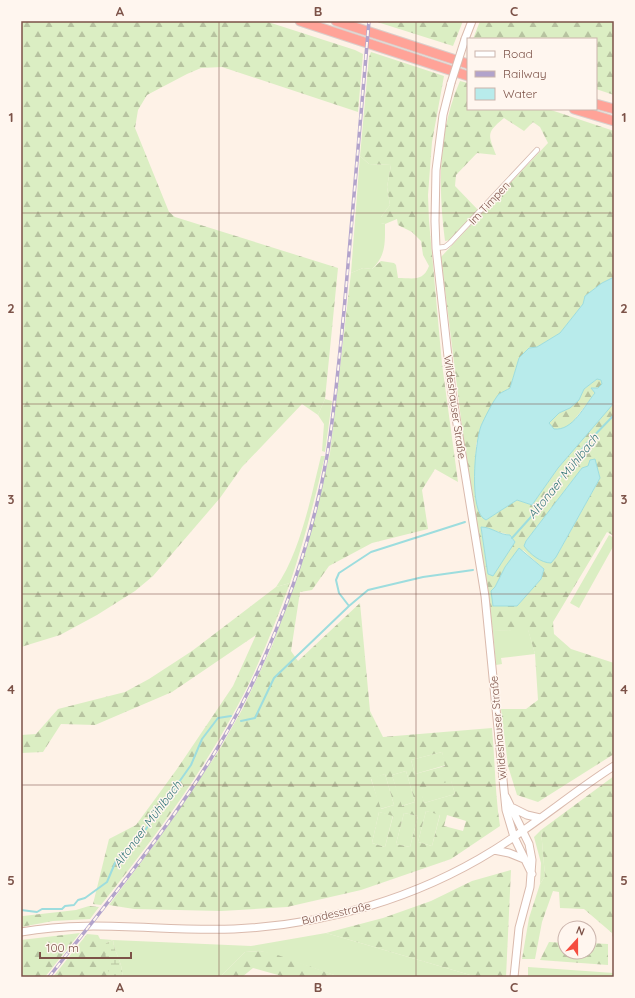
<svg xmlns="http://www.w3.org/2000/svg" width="635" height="998" font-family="Quicksand,sans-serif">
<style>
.grass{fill:#dbeec3}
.forest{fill:url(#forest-firs);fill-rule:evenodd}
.wetland{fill:url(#wetland-marsh)}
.water{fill:#b8ebeb;stroke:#9dddde;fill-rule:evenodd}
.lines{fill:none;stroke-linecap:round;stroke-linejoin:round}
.stream{stroke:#9dddde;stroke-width:2}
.street-casing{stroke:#d5b9ae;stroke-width:6}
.secondary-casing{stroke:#dabaad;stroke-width:9}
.highway-casing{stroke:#dacfcc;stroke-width:11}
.street{stroke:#fff;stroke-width:4.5}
.secondary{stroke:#fff;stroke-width:7}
.highway{stroke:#ffa398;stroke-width:9}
.rail-casing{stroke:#b2a3cb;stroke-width:3.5}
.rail{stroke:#fff6ef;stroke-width:2;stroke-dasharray:6;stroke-linecap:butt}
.secondary-bridge-casing{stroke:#dabaad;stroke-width:9;stroke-linecap:butt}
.secondary-bridge{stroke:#fff;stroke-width:7}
.grid{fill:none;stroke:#7c5248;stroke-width:1;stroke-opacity:0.55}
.labels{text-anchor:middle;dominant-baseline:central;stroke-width:3;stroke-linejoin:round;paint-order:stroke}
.street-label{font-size:11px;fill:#7c5248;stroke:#fff6ef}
.water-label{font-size:12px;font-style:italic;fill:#36797b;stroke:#fff6ef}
.neatline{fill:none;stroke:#7c5248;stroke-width:1.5}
.grid-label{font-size:13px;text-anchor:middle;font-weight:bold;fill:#7c5248}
</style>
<defs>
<pattern id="forest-firs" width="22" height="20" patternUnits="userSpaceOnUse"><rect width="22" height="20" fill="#dbeec3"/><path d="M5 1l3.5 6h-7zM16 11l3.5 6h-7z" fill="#b7c3a0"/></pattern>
<pattern id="wetland-marsh" width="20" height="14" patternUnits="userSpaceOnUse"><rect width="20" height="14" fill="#dbeec3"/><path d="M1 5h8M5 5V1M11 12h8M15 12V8" fill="none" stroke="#b7c3a0"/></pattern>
</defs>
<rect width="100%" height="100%" fill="#fef2e7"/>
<!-- grass -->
<path class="grass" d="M360,156L369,164L391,165L387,187L390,205L381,217V223L385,224C385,243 386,256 372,269L363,268L351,273Z
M325,399L332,401L325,452L322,451L324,424L318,415Z
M321,456H325C315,499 304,541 290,583L276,587C300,553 311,497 321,456Z
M609,535L614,538V545L579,608L570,603Z
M528,629L535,654L501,658L502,664L496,665L493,631Z
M442,752L446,765L415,774L411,760Z
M406,771L415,802L401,806L392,775Z
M385,774L394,805L380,809L371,778Z
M451,780L455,794L424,803L420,789Z
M426,811L440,814L432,846L418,842Z
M379,812L393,815L385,847L372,843Z
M404,813L418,816L410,847L396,844Z
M541,830L545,876L540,884L541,863L534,837Z
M326,933L477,977H340L272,954L260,951L245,952L220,977H122C124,964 114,953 113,940L251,946Z
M528,967L614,973V977H528Z"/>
<!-- forest -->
<path class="forest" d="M21,21H265L355,50L363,54L358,112L222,67L201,68L187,74L147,95L138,110L135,128L169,212L175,217L338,268L325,399L318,415L302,404L242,467L220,498L153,576L135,591L97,615L60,635L21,647Z
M374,21H463L453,46Z
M480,21H614V95L596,89V39H473Z
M371,52L444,76L432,142L428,195L429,221L442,364L458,482L435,469L422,490L428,529L372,543L329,566L312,590L300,592L291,651L298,661L360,603L370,711L383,737L492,728C495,761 495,794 500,826L451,859L361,890L287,907L221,911L134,909L109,905L157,841L218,752L243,708L272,646L305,553L330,453L351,273L363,268L372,269L381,261L394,263L396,265L398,278C413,278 423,282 429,266L423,255L421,241L412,232L398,225L397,219L385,224L381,223V217L390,205L387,187L391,165L369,164L360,156L369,57ZM442,752L445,766L415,774L411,760ZM406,771L415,802L402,806L392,775ZM385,774L394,805L381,809L371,779ZM451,781L455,794L424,803L421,789ZM426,811L440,815L432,846L418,842ZM379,812L393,816L385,847L372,843ZM404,813L418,816L410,847L396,844ZM447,815L466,821L463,831L444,826Z
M460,81L468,83V109H548L614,131V277L602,283L585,296L583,304L560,333L537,347L529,348L519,358L510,388L499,395L481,426L476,445L475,497L486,520L517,500L532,505L558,468L614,403V536L607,532L553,622L554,634L571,649L614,663V754L538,802L517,795L508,766L501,709H526L538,700L535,654L528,630L493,631L463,435L441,257L548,143L540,127L533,122L524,131L504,118C486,133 488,134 496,155L477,153L456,175L455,186L479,211L451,240L445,241C438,188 438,131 460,81ZM588,466L598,470L600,478L559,552L526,541L582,468ZM481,527L510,535L515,542L488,574ZM523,550L544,569L541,579L517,606L491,591L495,587L505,567Z
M597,379L601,380L602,384L571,424L560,430L554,429L549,423L559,413L570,408L579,400L584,389Z
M290,583C275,624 259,666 238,705C200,777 152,841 101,905L93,904L109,839L136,825L177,769L233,686L256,635L172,692L95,725L61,724L43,752L21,753V735L36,734L58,709L125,692L149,679L192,651L276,587Z
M614,776V941L612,933L584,909L560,908L559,892L553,891L542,922L535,959H522L529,918L540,884L545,876L541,830Z
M511,870L506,977H477L326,933L383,918L431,901L472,881Z
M89,906L99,907L90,919L53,921L21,927V916H23L76,910Z
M80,933L45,977H21V940Z
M87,934L98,935L100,939L113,940L106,943L110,977H53Z
M549,942L565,943V952H589V943L608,944V965L540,960Z
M260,951L272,953L340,977H285L253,968L242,977H220L245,952Z"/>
<!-- wetland -->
<path class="wetland" d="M113,940C114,953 124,964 122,977H110C107,966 103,954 106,943Z"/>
<!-- water -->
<path class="water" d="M614,277V403L558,468L532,505L517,500L486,520C468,513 475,442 481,426C484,419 494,399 499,394C502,392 507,390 510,388L519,358L529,348L537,347L560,333L583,304L585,296L602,283ZM597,379L601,380L602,384L598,388H591L595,393C584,406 573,431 554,429L549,423L559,413L570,408L579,400L584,389Z
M595,459L600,478L556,557L551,563C541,563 530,554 524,546L526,541L582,468L588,466L590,460Z
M481,527C492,527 499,535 510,535L515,542L493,576L488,574L487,568Z
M519,548L544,569L541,579L517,606H493L491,591L495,587L505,567Z"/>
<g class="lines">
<!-- stream -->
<path class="stream" d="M512,538L530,518L585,445L614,415
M349,606L368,590L423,577L473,570
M241,721L255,718L274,678L349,606L339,593L336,580L339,573L371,552L465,522
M21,910L37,912L42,909H62L65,906L74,905L78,900L85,898L107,882L115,863L146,829L191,765L202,739L218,718L231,716"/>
<!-- street casing -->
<g class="street-casing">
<path id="street" d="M436,248L445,247L450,243L537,150"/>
</g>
<!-- secondary casing -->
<g class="secondary-casing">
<path id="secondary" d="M465,39L472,21
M451,83L443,115L436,170L435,221L436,248L452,393L485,596L506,810L514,837L532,874
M506,797L529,844L532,860L530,887L519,928L514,977
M513,808L527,815L540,818
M494,850L509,853L524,859
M21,932C92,919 163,932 234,929C325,925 417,898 494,850C536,824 573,792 614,766"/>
</g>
<!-- highway casing -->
<g class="highway-casing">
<path id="highway" d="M300,21L468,76
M336,21L468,64
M596,104L614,109
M574,109L614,121"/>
</g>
<!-- street -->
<use href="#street" class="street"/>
<!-- secondary -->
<use href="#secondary" class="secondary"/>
<!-- highway -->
<use href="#highway" class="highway"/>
<!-- rail casing -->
<g class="rail-casing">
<path id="rail" d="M49,977C117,890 190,804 241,706C281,629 312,541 327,456C335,408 339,359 344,311C353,215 360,118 369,21"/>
</g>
<!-- rail -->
<use href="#rail" class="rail"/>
<!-- secondary-bridge casing -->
<g class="secondary-bridge-casing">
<path id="secondary-bridge" d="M451,83L465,39"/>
</g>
<!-- secondary-bridge -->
<use href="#secondary-bridge" class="secondary-bridge"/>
</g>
<!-- grid -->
<path class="grid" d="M219,21V977M416,21V977M21,213H614M21,404H614M21,594H614M21,785H614"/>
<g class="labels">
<!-- street labels -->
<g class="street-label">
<text transform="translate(489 203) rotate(-47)">Im Timpen</text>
<text transform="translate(455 407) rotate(82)">Wildeshauser Straße</text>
<text transform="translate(498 728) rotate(-95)">Wildeshauser Straße</text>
<text transform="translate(336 913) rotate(-13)">Bundesstraße</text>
</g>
<!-- water labels -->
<g class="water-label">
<text transform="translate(563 476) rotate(-51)">Altonaer Mühlbach</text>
<text transform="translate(147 824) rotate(-53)">Altonaer Mühlbach</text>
</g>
</g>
<!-- border -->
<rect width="635" height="998" fill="none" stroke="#fff6ef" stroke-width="44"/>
<!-- legend -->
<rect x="467" y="38" width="130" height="72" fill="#fff6ef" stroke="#cbb4ac"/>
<rect x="475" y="51" width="20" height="6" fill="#ffffff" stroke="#cbb4ac"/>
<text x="503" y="58" font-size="12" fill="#7c5248">Road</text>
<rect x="475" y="71" width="20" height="6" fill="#b2a3cb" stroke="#cbb4ac"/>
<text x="503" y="78" font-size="12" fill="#7c5248">Railway</text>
<rect x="475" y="88" width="20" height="12" fill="#b8ebeb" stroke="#cbb4ac"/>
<text x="503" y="98" font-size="12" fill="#7c5248">Water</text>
<!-- north arrow -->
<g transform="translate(577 940) rotate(21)"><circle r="19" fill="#fff6ef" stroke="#cbb4ac"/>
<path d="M0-3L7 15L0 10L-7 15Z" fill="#f54d40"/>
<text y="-6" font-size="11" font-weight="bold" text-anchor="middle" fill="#7c5248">N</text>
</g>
<!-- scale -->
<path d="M40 952v6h91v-6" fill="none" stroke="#7c5248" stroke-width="2"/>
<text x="46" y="952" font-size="12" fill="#7c5248" stroke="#fff6ef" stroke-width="3" paint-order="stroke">100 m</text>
<rect x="22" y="22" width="591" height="954" class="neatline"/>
<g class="grid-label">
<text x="120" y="16">A</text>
<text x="318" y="16">B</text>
<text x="514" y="16">C</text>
<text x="11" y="122">1</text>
<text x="624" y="122">1</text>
<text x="11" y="313">2</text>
<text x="624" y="313">2</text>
<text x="11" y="504">3</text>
<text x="624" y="504">3</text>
<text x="11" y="694">4</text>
<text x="624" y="694">4</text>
<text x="11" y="885">5</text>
<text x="624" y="885">5</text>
<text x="120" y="992">A</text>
<text x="318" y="992">B</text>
<text x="514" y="992">C</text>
</g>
</svg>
